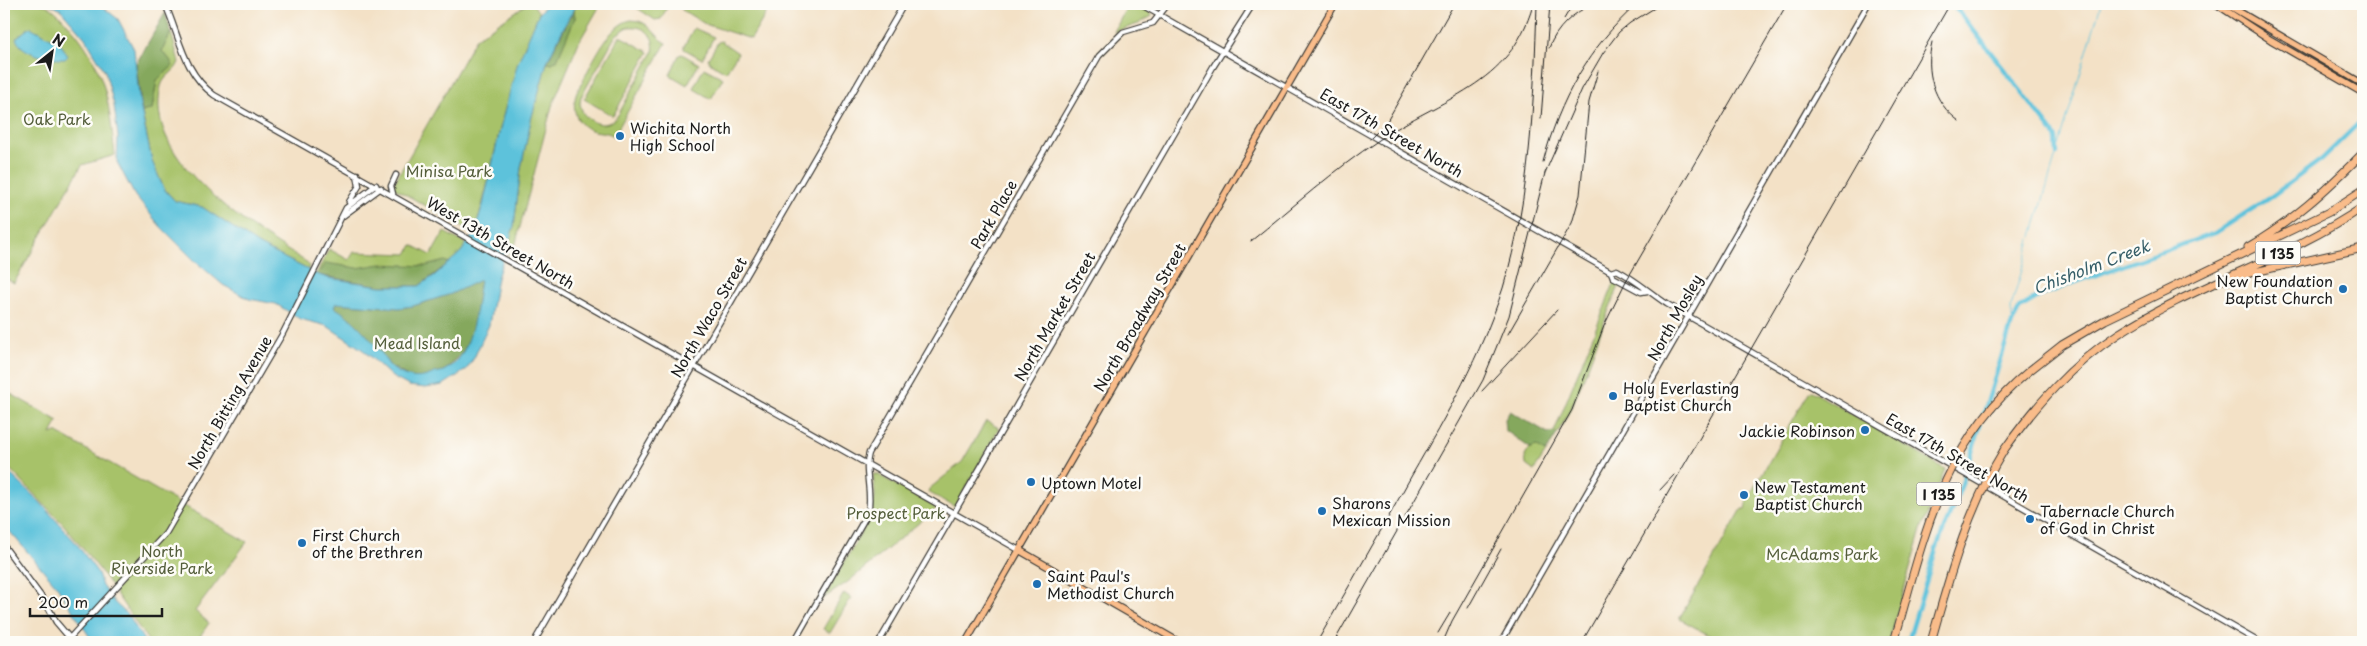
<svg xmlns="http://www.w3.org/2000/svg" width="2367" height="646" font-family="'Playpen Sans',sans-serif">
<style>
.green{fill:#a7c269;stroke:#626f42;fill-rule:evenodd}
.forest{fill:#85a85d;stroke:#50623c}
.water{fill:#5dc2db;stroke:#3c6f7c;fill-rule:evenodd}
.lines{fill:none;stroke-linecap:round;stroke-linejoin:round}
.stream{stroke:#5dc2db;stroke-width:1}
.canal{stroke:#5dc2db;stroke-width:4.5}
.minor-casing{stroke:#3c3a36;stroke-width:7}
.major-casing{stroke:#3c3a36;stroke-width:8}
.highway-casing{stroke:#3c3a36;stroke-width:9}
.minor{stroke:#fff;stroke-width:4.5}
.major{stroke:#f9bc8a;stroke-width:5.5}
.highway{stroke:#f9bc8a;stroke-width:7}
.rail{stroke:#1c1c1c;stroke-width:1}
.highway-bridge-casing{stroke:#3c3a36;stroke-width:9;stroke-linecap:butt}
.highway-bridge{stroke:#f9bc8a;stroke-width:7}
.poi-dot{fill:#1f6fb2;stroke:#fdfcf7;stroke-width:2}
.labels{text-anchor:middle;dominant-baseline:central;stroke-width:5;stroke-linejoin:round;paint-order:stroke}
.shield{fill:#fdfcf7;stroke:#605f5e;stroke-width:1}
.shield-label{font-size:14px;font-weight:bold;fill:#1c1c1c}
.park-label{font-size:15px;fill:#545e3b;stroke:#fdfcf7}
.poi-label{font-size:15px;fill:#1c1c1c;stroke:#fdfcf7;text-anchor:start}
.street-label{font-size:15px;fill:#1c1c1c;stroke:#fdfcf7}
.water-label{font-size:16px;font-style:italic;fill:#365e68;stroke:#fdfcf7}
</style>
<rect width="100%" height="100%" fill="#fdfcf7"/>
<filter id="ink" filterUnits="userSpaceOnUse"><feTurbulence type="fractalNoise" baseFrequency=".02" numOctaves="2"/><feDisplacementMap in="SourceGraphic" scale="10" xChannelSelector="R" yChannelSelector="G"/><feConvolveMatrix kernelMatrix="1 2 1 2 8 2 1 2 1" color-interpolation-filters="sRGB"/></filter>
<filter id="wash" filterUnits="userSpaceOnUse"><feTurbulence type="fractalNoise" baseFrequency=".0096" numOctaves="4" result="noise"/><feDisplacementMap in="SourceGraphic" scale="20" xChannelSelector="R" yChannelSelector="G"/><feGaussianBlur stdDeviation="1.12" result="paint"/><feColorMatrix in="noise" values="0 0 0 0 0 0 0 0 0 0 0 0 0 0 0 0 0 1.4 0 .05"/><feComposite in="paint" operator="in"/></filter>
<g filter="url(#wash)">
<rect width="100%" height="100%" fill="#f3e1c6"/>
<!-- green -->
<path class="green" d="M4,4C15,4 31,1 42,4C52,6 59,15 66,22C106,66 108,98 115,155L82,165L14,283L4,277Z
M527,4H533L539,13C525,46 513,79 504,114C493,154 487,194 474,233L394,188L393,185L476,38Z
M578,4H601L579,42L552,106L515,246L509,254L505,252L514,226L521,168L531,120L547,62L552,63L575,18L574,10Z
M631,4H669L661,19L655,20Z
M681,4H767V12L751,39L705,24L682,10Z
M1128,4C1137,4 1149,8 1152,16L1138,24L1114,32Z
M631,20C650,20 653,35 666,43L614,136C606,131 600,133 591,130C575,124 571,107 577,92C588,72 607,24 631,20ZM628,27C645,25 656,36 653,52L618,115C608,129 593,125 583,113L580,104L581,97L616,35Z
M694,28L714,37L702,59L684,49V46Z
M171,32L179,62C176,72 164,75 161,86C142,161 253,229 305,261L309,266L308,270L259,245L202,207L175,201L164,189L152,161L142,112L152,109L157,80L167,69L170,60L162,51Z
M620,36L649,52L613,116L584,99Z
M721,41L738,53L726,72L709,62L708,59L718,42Z
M682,54L699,64L687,85L670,75L679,55Z
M704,68L723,78L711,99L694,89V86Z
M444,232L467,244L461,252L435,275L328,278L316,274L329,249L349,260L354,252L407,254L412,245L431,255Z
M1615,281L1620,284C1597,333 1585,388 1557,434L1554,432Z
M4,390L58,421L51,434L56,432L247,542L195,611L209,623L196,642H149L100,570L63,524L4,463Z
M1812,391L1945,469L1921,530L1889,642H1721L1680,619V617L1742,509H1745L1747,500L1809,392Z
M986,421L999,428L955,507L928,492L929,489L962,462Z
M1536,446L1546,452L1534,471L1526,465L1525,456L1530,448Z
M873,474H877L937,508L849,581L824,598L872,513L875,496Z
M844,593L851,598L830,633L823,629Z"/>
<!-- forest -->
<path class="forest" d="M574,10L575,18L557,60L552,63L547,62Z
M165,13L171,32L162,51L170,60L173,66L157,80L152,109L142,112L136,64Z
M445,261L449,263L419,286H381L318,275L326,263L357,268L381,264L425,266Z
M480,279L475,318L469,340L462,353L446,370L420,379L411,378L390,366L381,353L334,308L336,303L399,308L413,306L451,294Z
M1510,411L1548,433L1554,432L1557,434L1546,452L1536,446L1530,448L1506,431L1505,419Z"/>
<!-- water -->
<path class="water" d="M50,4H99L118,19L134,49L140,104L152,161L164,189L175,201L202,207L259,245L316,274L328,278L381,286H419L435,275L461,252L474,233L483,205L503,116L518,62L539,13L547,4H578L569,17L547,62L531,120L521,168L514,226L497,278L489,325L474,358L466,370L443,385L426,388L409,386L392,377L363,350L327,326L300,319L276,304L249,299L223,285L195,261L161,227L135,196L117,162L118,137L114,105L105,71L85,38L61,10ZM480,280C476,306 473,357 445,370C442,372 438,372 434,373C419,381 406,378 392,368C387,364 385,357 381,352C368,336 352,317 334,307L336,303L399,308L413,306L451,294Z
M30,27L60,43L68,56L65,59C51,60 20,54 16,38Z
M4,468L40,502L76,543L98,573L102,586L115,603L128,615L145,642H93L56,585L4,525Z"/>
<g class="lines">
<!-- stream -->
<path class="stream" d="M2012,323L2011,307L2101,4"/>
<!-- canal -->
<path class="canal" d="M1953,4L2052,131L2056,139L2057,154
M1983,416L2012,323L2020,308L2038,297L2068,285L2215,233L2272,196L2322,159L2363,119
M1908,642L1936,549L1962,484L1980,426"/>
</g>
</g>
<g filter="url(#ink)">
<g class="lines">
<!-- minor casing -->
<g class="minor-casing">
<path id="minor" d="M165,4C180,37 183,72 214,95L1019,550
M1140,4L1611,272L1613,277L1641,292L1647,291
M393,194L391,186L396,175
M349,202L359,186L357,174
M343,216L381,188
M1611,272L1617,270C1636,280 1649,292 1667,304L2259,642
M4,546L46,603L56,622L73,642
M66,642L166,533L283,333L346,208L376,185
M534,642L904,4
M794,642L868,513C873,492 863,471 869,453L1099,56L1123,32L1153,23L1168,4
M879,642L1213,67L1253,4
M1501,642L1868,4"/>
</g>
<!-- major casing -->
<g class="major-casing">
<path id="major" d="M2216,4L2271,40L2363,93
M2226,4L2363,84
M1019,550L1179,642
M966,642L1335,4"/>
</g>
<!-- highway casing -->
<g class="highway-casing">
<path id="highway" d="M2248,247C2294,220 2325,191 2363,153
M2227,281L2250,273L2363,248
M2029,371L2062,345L2105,320L2329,212L2363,190
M2004,450C2036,405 2071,365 2118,334C2195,284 2287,259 2363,207"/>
</g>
<!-- minor -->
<use href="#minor" class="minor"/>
<!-- major -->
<use href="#major" class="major"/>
<!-- highway -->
<use href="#highway" class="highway"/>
<!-- rail -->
<path class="rail" d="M1564,19L1573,4
M1932,42C1925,71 1933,103 1959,121
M1549,48C1556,28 1574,12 1593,4
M1541,118L1550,4
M1370,139L1386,123L1454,4
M1543,162C1560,99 1588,48 1637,4
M1251,241C1293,207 1334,170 1379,140C1441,97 1510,87 1533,5
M1508,334L1572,223L1580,195L1589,102L1598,71
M1482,391L1557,310
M1660,490L1674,475
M1468,608L1501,549
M1438,633L1450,613
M1317,642C1349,586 1381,531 1412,475C1447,414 1481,355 1503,288C1531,196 1534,99 1537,4
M1334,642L1483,380L1509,316L1545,173L1582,89L1603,53L1619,32L1630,23L1661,4
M1443,642L1452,621L1572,410L1604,326L1625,283L1787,4
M1582,642L1950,4"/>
<!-- highway-bridge casing -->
<g class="highway-bridge-casing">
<path id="highway-bridge" d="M1894,642C1924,538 1941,444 2029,371
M1931,642C1950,575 1967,510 2004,450"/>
</g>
<!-- highway-bridge -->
<use href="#highway-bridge" class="highway-bridge"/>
</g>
</g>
<!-- markers -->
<g class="poi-dot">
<circle cx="620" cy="136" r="5"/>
<circle cx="2343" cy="289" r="5"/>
<circle cx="1613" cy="396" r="5"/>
<circle cx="1865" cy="430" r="5"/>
<circle cx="1031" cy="482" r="5"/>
<circle cx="1744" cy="495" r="5"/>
<circle cx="1322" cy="511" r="5"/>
<circle cx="2030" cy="519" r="5"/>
<circle cx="302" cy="543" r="5"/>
<circle cx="1037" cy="584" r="5"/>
</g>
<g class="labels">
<!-- shield labels -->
<g class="shield">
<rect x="2255.5" y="241.5" width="45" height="23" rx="4"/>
<rect x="1916.5" y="482.5" width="45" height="23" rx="4"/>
</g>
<g class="shield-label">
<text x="2278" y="253">I 135</text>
<text x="1939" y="494">I 135</text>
</g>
<!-- park labels -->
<g class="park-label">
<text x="57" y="118">Oak Park</text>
<text x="449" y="170">Minisa Park</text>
<text x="417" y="342">Mead Island</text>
<text x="896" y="512">Prospect Park</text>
<text x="162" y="550">North<tspan x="162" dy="17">Riverside Park</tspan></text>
<text x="1822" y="553">McAdams Park</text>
</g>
<!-- poi labels -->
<g class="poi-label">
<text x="630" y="127">Wichita North<tspan x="630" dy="17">High School</tspan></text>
<text x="2333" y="280" text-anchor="end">New Foundation<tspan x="2333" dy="17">Baptist Church</tspan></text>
<text x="1623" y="387">Holy Everlasting<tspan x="1623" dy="17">Baptist Church</tspan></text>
<text x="1855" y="430" text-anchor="end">Jackie Robinson</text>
<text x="1041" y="482">Uptown Motel</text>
<text x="1754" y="486">New Testament<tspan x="1754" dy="17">Baptist Church</tspan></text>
<text x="1332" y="502">Sharons<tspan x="1332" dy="17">Mexican Mission</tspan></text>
<text x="2040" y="510">Tabernacle Church<tspan x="2040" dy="17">of God in Christ</tspan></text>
<text x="312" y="534">First Church<tspan x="312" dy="17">of the Brethren</tspan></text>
<text x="1047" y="575">Saint Paul's<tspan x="1047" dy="17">Methodist Church</tspan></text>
</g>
<!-- street labels -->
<g class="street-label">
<text transform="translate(1392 132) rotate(30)">East 17th Street North</text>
<text transform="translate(993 214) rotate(-60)">Park Place</text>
<text transform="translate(501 242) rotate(30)">West 13th Street North</text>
<text transform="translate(1054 316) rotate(-60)">North Market Street</text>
<text transform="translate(708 317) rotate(-60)">North Waco Street</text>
<text transform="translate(1139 317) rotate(-60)">North Broadway Street</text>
<text transform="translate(1674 317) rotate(-61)">North Mosley</text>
<text transform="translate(229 402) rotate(-60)">North Bitting Avenue</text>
<text transform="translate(1958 457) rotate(30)">East 17th Street North</text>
</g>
<!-- water labels -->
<g class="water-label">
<text transform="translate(2091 266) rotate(-21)">Chisholm Creek</text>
</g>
</g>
<!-- margin -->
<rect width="2367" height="646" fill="none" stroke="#fdfcf7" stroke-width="20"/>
<!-- north arrow -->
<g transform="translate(52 52) rotate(30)" stroke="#fdfcf7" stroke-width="4" paint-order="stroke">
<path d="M0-4L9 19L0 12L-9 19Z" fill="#1c1c1c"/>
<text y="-8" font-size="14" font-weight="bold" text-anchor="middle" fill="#1c1c1c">N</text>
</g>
<!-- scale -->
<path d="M30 608v8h132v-8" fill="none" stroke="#1c1c1c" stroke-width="2.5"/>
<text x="38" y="608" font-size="15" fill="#1c1c1c" stroke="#fdfcf7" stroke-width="4" paint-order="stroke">200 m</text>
</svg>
